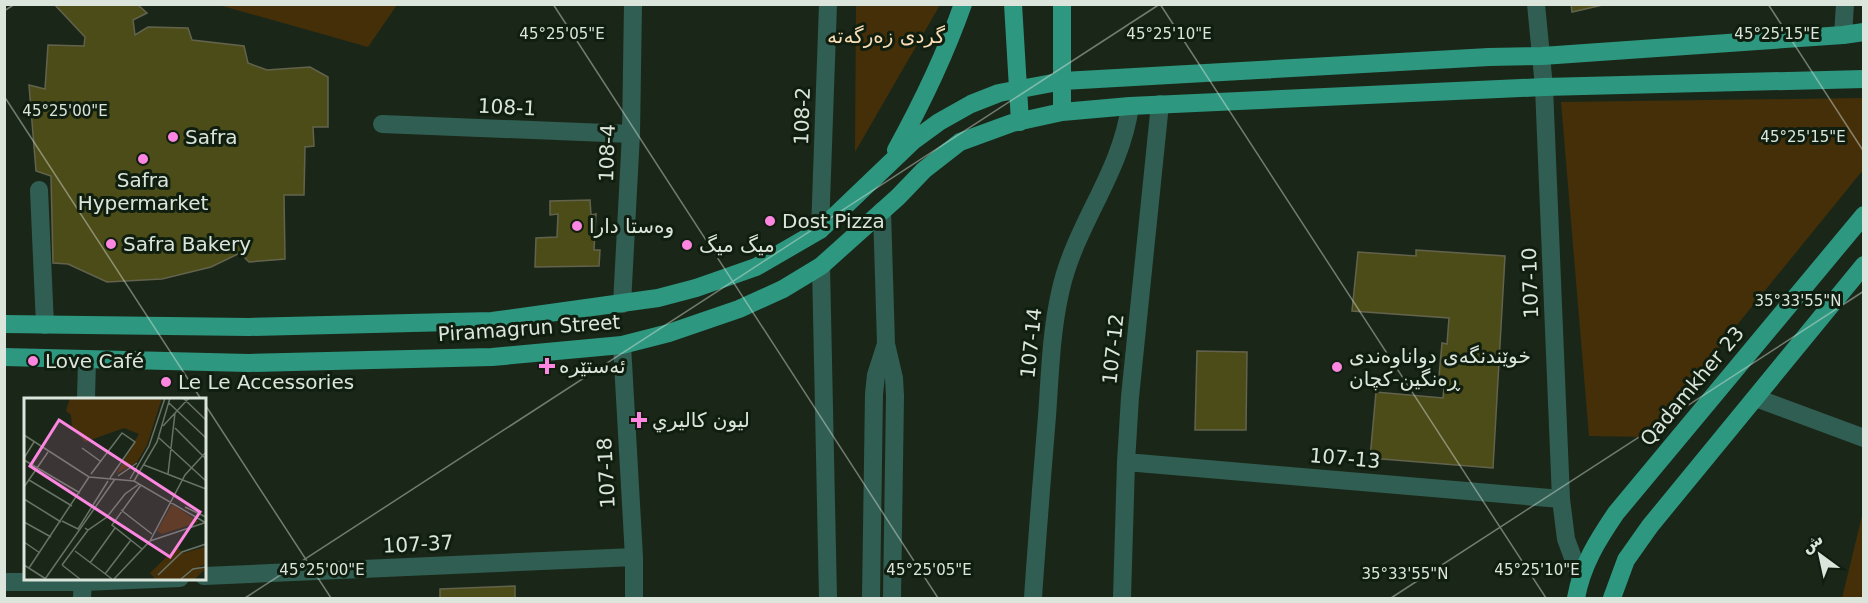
<svg xmlns="http://www.w3.org/2000/svg" width="1868" height="603" font-family="'DejaVu Sans','Noto Naskh Arabic',sans-serif">
<style>
.green{fill:#452f09}
.building{fill:#4c4c18;stroke:#63634d;stroke-width:1.5}
.lines{fill:none;stroke-linecap:round;stroke-linejoin:round}
.minor{stroke:#315e52;stroke-width:18}
.major{stroke:#2e9780;stroke-width:18}
.ticks{fill:none;stroke:#dce5db;stroke-width:1.5;stroke-opacity:0.45}
.poi-dot{fill:#fd86e1;stroke:#101e0f;stroke-width:2}
.labels{text-anchor:middle;dominant-baseline:central;stroke-width:6;stroke-linejoin:round;paint-order:stroke}
.park-label{font-size:20px;fill:#f9ddb6;stroke:#101e0f}
.street-label{font-size:20px;fill:#dce5db;stroke:#101e0f}
.poi-label{font-size:20px;fill:#dce5db;stroke:#101e0f;text-anchor:start}
.inset-road{fill:none;stroke:#687366;stroke-width:1.5}
.view{fill:#fd86e1;fill-opacity:0.15;stroke:#fd86e1;stroke-width:3}
.inset-edge{fill:none;stroke:#dce5db;stroke-width:3}
.ticks-label{font-size:15px;text-anchor:middle;fill:#dce5db;stroke:#101e0f;stroke-width:6;stroke-linejoin:round;paint-order:stroke}
</style>
<rect width="100%" height="100%" fill="#1a2718"/>
<!-- green -->
<path class="green" d="M219,5H397L368,47Z
M856,5H940L855,152Z
M1863,98V170L1646,437L1589,436L1561,102Z
M1863,512V598H1842Z"/>
<!-- building -->
<path class="building" d="M54,4H137L147,13L133,20L135,35L148,27L188,28L192,40L244,46L248,63L267,70L310,67L328,77V127H313L314,146L305,147L304,195H284L285,259L249,262L240,253L211,267L162,279L107,282L68,264L53,263L51,176L36,171L29,85L45,89L48,45L84,46L85,37Z
M1571,4H1607L1572,12Z
M590,200L591,215L596,214L594,250H600L599,266L535,267L536,238L557,237L558,214L550,215V201Z
M1416,250L1505,256L1493,468L1370,458L1376,392L1443,398L1445,377L1439,376L1442,343L1447,344L1449,318L1352,311L1358,252L1416,256Z
M1197,351L1247,352L1246,430H1195Z
M515,586V598H440V589Z"/>
<g class="lines">
<!-- minor -->
<path class="minor" d="M1536,4L1544,87L1561,499L1566,539L1580,577
M1843,35L1845,4
M382,124L631,134
M39,190L45,325
M882,211L886,344L894,378L895,396L892,598
M820,230L828,4
M821,266L828,598
M622,304L631,134L633,4
M622,345L634,557V598
M1756,398L1864,438
M86,399L87,359
M1126,462L1561,499
M204,576L634,557
M4,582H83L180,578
M82,598L83,578
M871,598L874,394L876,375L886,344
M1033,598C1037,538 1042,477 1047,416C1050,375 1051,333 1060,293C1074,226 1121,174 1130,106
M1122,598L1126,462L1130,397L1160,104"/>
<!-- major -->
<path class="major" d="M1013,4L1020,122
M1062,112V4
M896,150C922,103 945,55 963,4
M4,324L249,327L492,321L658,298L696,288L756,267L820,230L913,141L939,122L971,104L999,93L1063,81L1489,57L1542,56L1843,35L1864,32
M4,357L249,363L492,357L622,345L669,333L739,309L783,289L821,266L898,197L924,170L960,142L1012,123L1062,112L1130,106L1544,87L1864,79
M1576,598C1582,565 1597,541 1616,513L1864,215
M1612,598L1626,560L1650,526L1864,265"/>
</g>
<!-- ticks -->
<path class="ticks" d="M553,4L938,598M1160,4L1546,598M1768,4L1864,152M4,11L15,4M4,96L201,399M204,403L331,598M245,598L1160,4M1391,598L1864,291"/>
<!-- markers -->
<g class="poi-dot">
<circle cx="173" cy="137" r="6"/>
<circle cx="143" cy="159" r="6"/>
<circle cx="770" cy="221" r="6"/>
<circle cx="577" cy="226" r="6"/>
<circle cx="111" cy="244" r="6"/>
<circle cx="687" cy="245" r="6"/>
<circle cx="33" cy="361" r="6"/>
<path d="M544 357h6v6h6v6h-6v6h-6v-6h-6v-6h6z"/>
<circle cx="1337" cy="367" r="6"/>
<circle cx="166" cy="382" r="6"/>
<path d="M636 411h6v6h6v6h-6v6h-6v-6h-6v-6h6z"/>
</g>
<g class="labels">
<!-- park labels -->
<g class="park-label">
<text x="886" y="36">گردی زەرگەتە</text>
</g>
<!-- street labels -->
<g class="street-label">
<text transform="translate(507 107) rotate(3)">108-1</text>
<text transform="translate(802 116) rotate(-88)">108-2</text>
<text transform="translate(607 153) rotate(-88)">108-4</text>
<text transform="translate(1530 283) rotate(-92)">107-10</text>
<text transform="translate(529 328) rotate(-4)">Piramagrun Street</text>
<text transform="translate(1031 343) rotate(-84)">107-14</text>
<text transform="translate(1113 349) rotate(-84)">107-12</text>
<text transform="translate(1692 386) rotate(-50)">Qadamkher 23</text>
<text transform="translate(1345 458) rotate(5)">107-13</text>
<text transform="translate(606 473) rotate(-93)">107-18</text>
<text transform="translate(418 544) rotate(-3)">107-37</text>
</g>
<!-- poi labels -->
<g class="poi-label">
<text x="185" y="137">Safra</text>
<text x="143" y="180" text-anchor="middle">Safra<tspan x="143" dy="23">Hypermarket</tspan></text>
<text x="782" y="221">Dost Pizza</text>
<text x="589" y="226">وەستا دارا</text>
<text x="123" y="244">Safra Bakery</text>
<text x="699" y="245">میگ میگ</text>
<text x="1349" y="356">خوێندنگەی دواناوەندی<tspan x="1349" dy="23">ڕەنگین-کچان</tspan></text>
<text x="45" y="361">Love Café</text>
<text x="559" y="366">ئەستێرە</text>
<text x="178" y="382">Le Le Accessories</text>
<text x="652" y="420">ليون كاليري</text>
</g>
</g>
<!-- overview -->
<g transform="translate(24 398)">
<rect width="182" height="182" fill="#1a2718"/>
<path d="M46,0H138L123,47L113,64L92,76L115,36L100,30L61,44L48,29L47,17L42,13ZM148,106L175,124L138,136L133,133ZM153,149L159,155L181,149V167L175,168L181,171L171,181H131L126,175Z" fill="#452f09"/>
<path class="inset-road" d="M159,0L182,22M145,5L182,40M139,28L165,0M151,30L182,61M0,37L65,79L110,83L182,125M134,39L182,83M58,50L76,63M0,60L10,44M0,62L56,95M120,67L182,91M67,76L98,35L111,44L86,80M144,76L151,15M94,78L113,65M106,81L125,48L141,0M5,82L48,108M110,83L133,44L146,0M117,87L88,127L118,151M0,89L24,54M0,101L37,124M161,109L182,119M97,112L128,136M38,123L54,131L84,83M0,124L27,139M61,130L64,132L83,119L101,96L115,86M126,143L161,77L182,54M0,144L16,155M51,153L88,181M66,165L91,130M0,167L22,181M38,167L64,132M38,167L56,181M5,170L65,79M81,176L107,142M134,177L158,154L182,146M21,181L91,81M90,181L126,143L180,125M157,181L169,171L182,169"/>
<path class="view" d="M35,22L176,114L146,159L6,68Z"/>
<rect width="182" height="182" class="inset-edge"/>
</g>
<g class="ticks-label">
<text x="1169" y="39">45°25'10"E</text>
<text x="1777" y="39">45°25'15"E</text>
<text x="562" y="39">45°25'05"E</text>
<text x="65" y="116">45°25'00"E</text>
<text x="1803" y="142">45°25'15"E</text>
<text x="1798" y="306">35°33'55"N</text>
<text x="322" y="575">45°25'00"E</text>
<text x="929" y="575">45°25'05"E</text>
<text x="1537" y="575">45°25'10"E</text>
<text x="1405" y="579">35°33'55"N</text>
</g>
<!-- border -->
<rect width="1868" height="603" fill="none" stroke="#dce5db" stroke-width="12"/>
<!-- north arrow -->
<g transform="translate(1820 555) rotate(327)" stroke="#101e0f" stroke-width="4.5" paint-order="stroke">
<path d="M0-4.5L10 22L0 15L-10 22Z" fill="#dce5db"/>
<text y="-9" font-size="16" font-weight="bold" text-anchor="middle" fill="#dce5db">ش</text>
</g>
</svg>
